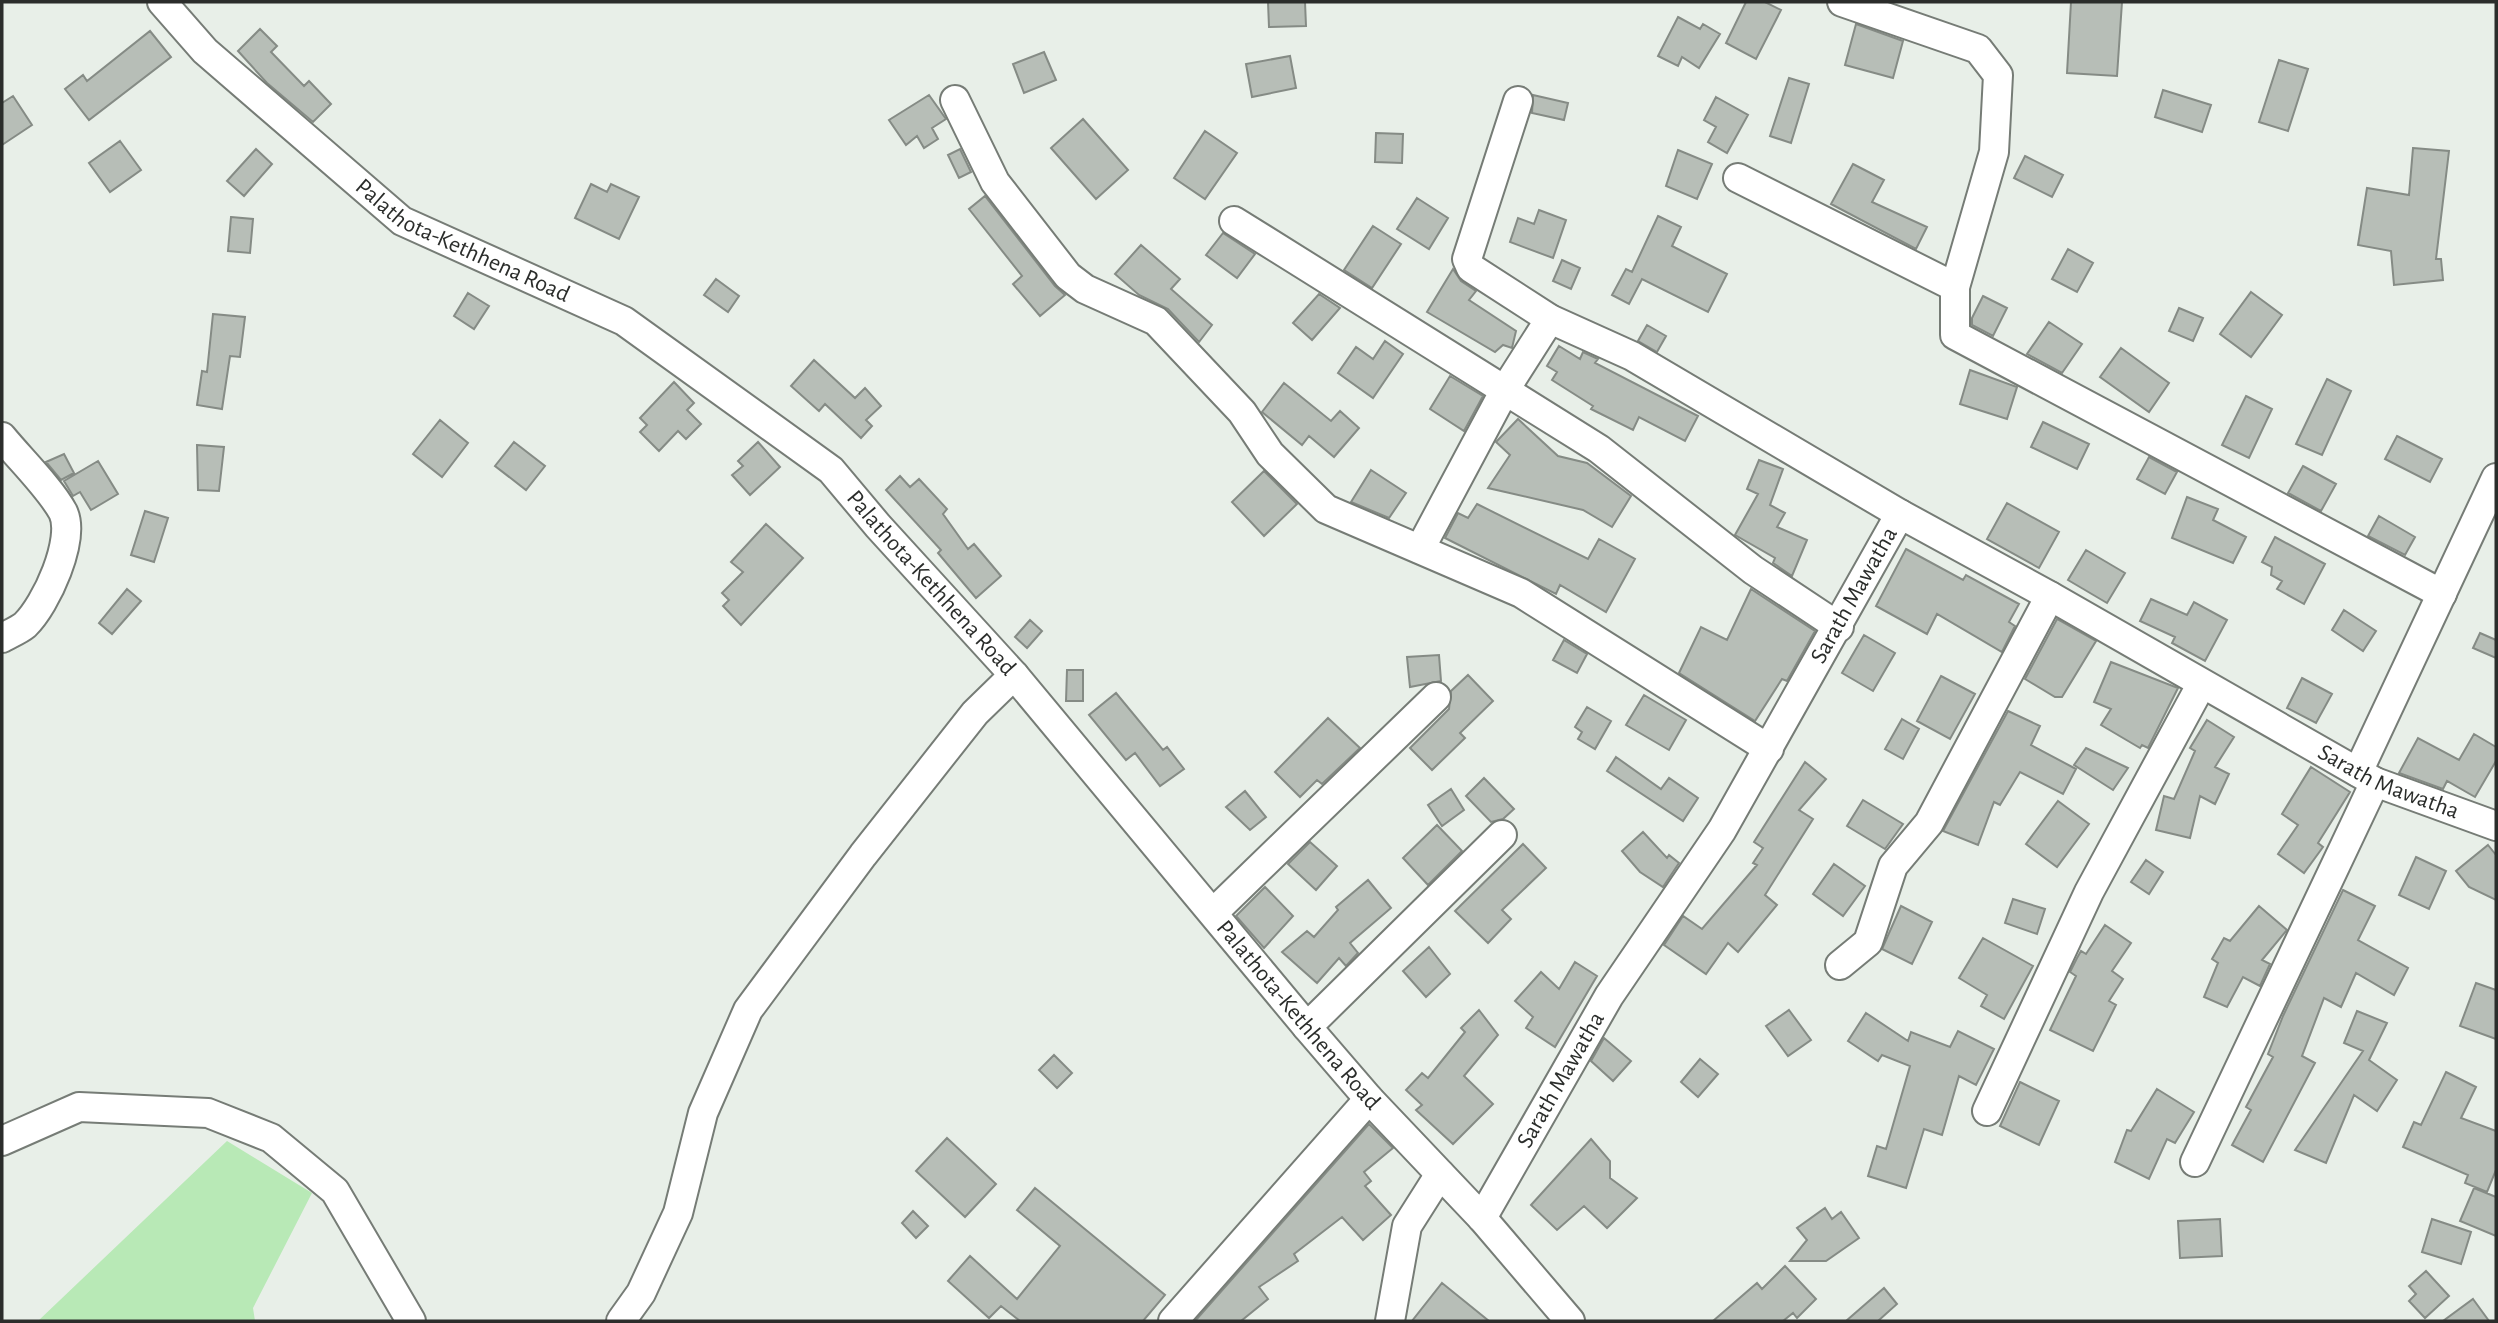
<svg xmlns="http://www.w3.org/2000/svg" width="2498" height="1323" font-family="'Alegreya Sans',sans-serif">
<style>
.green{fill:#b8e9b6}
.building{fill:#b7beb7;stroke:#858b85;stroke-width:2}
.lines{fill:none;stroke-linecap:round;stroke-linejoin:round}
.minor-casing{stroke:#767c76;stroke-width:32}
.minor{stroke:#fff;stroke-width:28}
.labels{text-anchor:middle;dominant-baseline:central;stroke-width:7;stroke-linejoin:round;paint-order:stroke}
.street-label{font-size:24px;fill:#2b2d2b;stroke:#fff}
</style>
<rect width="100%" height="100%" fill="#e8efe8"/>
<!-- green -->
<path class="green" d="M227,1141L312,1193L253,1308L255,1321H38Z"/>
<!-- building -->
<path class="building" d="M1268,2H1305L1306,26L1269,27Z
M1746,2H1765L1781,10L1756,59L1726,43Z
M2071,2H2122L2117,76L2067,73Z
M1678,17L1700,29L1703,24L1720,34L1699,68L1682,57L1678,66L1658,56Z
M1856,24L1903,41L1893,78L1845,65Z
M260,29L277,46L271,52L304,86L309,81L331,104L313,122L267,83L238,51Z
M150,31L171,57L89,120L65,89L83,75L87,81Z
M1044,52L1056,80L1024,93L1013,64Z
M1290,56L1296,88L1252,97L1246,64Z
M2279,60L2308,69L2288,131L2259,122Z
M1789,78L1809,84L1791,143L1770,136Z
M2163,90L2211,105L2202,132L2155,117Z
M929,95L946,119L932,128L938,139L924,148L917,136L906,145L889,120Z
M1533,95L1568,103L1564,120L1532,113Z
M13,96L32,125L2,145V103Z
M1716,97L1748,115L1727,153L1708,142L1716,127L1704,120Z
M1083,119L1128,170L1096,199L1051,148Z
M1205,131L1237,153L1205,199L1174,178Z
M1376,133L1403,134L1402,163L1375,162Z
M120,141L141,170L110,192L89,163Z
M2413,148L2449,151L2436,259H2441L2443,280L2394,285L2391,251L2358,245L2367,188L2409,195Z
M256,149L272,164L244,196L227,181Z
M960,149L971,172L959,178L948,155Z
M1678,150L1712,164L1697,199L1666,186Z
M2025,156L2063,175L2052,197L2014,178Z
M1853,164L1884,180L1872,202L1927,227L1916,249L1831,204Z
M591,184L607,192L611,184L639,197L619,239L575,218Z
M985,196L1055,286L1065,295L1040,316L1013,284L1022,276L969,209Z
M1417,198L1448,218L1429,249L1397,229Z
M1539,210L1566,220L1553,258L1510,242L1518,218L1534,224Z
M1658,216L1681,227L1672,246L1727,274L1708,312L1642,279L1629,304L1612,295L1626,269L1632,272Z
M231,217L253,219L250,253L228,251Z
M1373,226L1401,244L1372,288L1344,270Z
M1223,233L1255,254L1237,278L1206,255Z
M1141,245L1180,279L1171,289L1212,325L1199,342L1168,309L1139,295L1115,274Z
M2068,249L2093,263L2077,292L2052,279Z
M1562,260L1580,268L1571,289L1553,281Z
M1453,269L1461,281L1476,291L1469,300L1516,331L1512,348L1503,345L1495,352L1427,312Z
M716,279L739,296L728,312L704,295Z
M2251,292L2282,315L2251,357L2220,334Z
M468,293L489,306L474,329L454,316Z
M1319,294L1340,308L1312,340L1293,323Z
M1983,296L2007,308L1993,336L1972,325V318Z
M2179,308L2203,318L2193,341L2169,331Z
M213,314L245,317L240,357L230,356L222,409L197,405L202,371L207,372Z
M2049,322L2082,344L2062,373L2027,354Z
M1647,325L1666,336L1657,352L1638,341Z
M1385,341L1403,354L1373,398L1338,373L1356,347L1373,359Z
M1559,346L1580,359L1583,352L1598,359L1595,363L1698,416L1685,441L1639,417L1633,430L1591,409L1593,406L1552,380L1557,372L1547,366Z
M2121,348L2169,383L2149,412L2100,377Z
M814,360L855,398L865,388L881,406L866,420L872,426L861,438L825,404L819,411L791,386Z
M1970,370L2017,387L2007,419L1960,404Z
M1450,376L1483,396L1464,431L1430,409Z
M2327,379L2351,391L2322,455L2296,444Z
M674,382L694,403L687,410L701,424L686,439L678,431L659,451L640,432L647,425L640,418Z
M1284,383L1331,421L1340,411L1359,428L1334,457L1309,436L1302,445L1262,412Z
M2246,396L2272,409L2249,458L2222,445Z
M1518,419L1558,456L1587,463L1631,496L1612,527L1583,510L1488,488L1510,455L1496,442Z
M440,420L468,443L442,477L413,454Z
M2043,422L2089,444L2077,469L2031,447Z
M2397,436L2442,459L2430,482L2385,459Z
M514,442L545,466L526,490L495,466Z
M758,442L780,467L750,495L732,475L743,466L738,461Z
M197,445L224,447L219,491L198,490Z
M64,454L74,473L61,480L46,462Z
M2149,457L2177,472L2165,494L2137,479Z
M1759,460L1783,469L1770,505L1785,513L1777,527L1807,540L1792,576L1773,563L1775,558L1735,535L1758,494L1747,489Z
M98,461L118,494L91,510L80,492L73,496L64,481Z
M2303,466L2336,484L2321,511L2288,493Z
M1371,470L1406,493L1389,518L1351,502Z
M1264,471L1297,504L1264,536L1232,502Z
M900,476L910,487L919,479L947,509L943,514L968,549L974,544L1001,576L976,598L938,553L941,550L886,490Z
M2187,497L2218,509L2213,520L2246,537L2233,563L2172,538Z
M2007,503L2059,532L2039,568L1987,539Z
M1477,504L1588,559L1599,539L1635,559L1606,612L1560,585L1556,594L1445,538L1458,513L1468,518Z
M145,511L168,518L154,562L131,555Z
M2379,516L2415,537L2405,555L2368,536Z
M766,524L803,558L741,625L723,606L729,600L722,593L743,572L731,562Z
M2275,537L2325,564L2304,604L2277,589L2282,581L2271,575L2272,567L2262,562Z
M1906,549L1963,580L1966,575L2019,604L2009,622L2015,626L2002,652L1937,614L1927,634L1876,606Z
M2086,550L2125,573L2107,603L2068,580Z
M127,589L141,601L112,634L99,623Z
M1751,589L1815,631L1787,681L1782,679L1755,721L1679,673L1701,627L1727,640Z
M2151,599L2187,615L2194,602L2227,620L2205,661L2172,643L2175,637L2140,621Z
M2344,610L2376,631L2363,651L2332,630Z
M2057,619L2096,641L2062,697H2055L2025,679Z
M1030,620L1042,631L1027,648L1015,637Z
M2480,633L2496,640V658L2473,648Z
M1864,635L1895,653L1873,691L1842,673Z
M1564,640L1587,654L1577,673L1553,660Z
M1439,655L1441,681L1410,687L1407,657Z
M2111,662L2178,688L2148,748L2142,745L2140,748L2101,725L2111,709L2094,702Z
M1067,670H1083V701H1066Z
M1468,675L1493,701L1460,733L1465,738L1432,770L1410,748L1449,709L1451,691Z
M1941,676L1975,694L1950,739L1917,721Z
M2302,678L2332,694L2316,723L2287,708Z
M1116,693L1163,750L1167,747L1184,769L1160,786L1135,753L1126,760L1089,715Z
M1644,695L1686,720L1669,750L1626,725Z
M1587,707L1611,721L1595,749L1578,739L1582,732L1575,727Z
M2008,711L2040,726L2031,745L2076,769L2063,794L2020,772L2000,805L1994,802L1978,845L1943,831Z
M1328,718L1360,748L1322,784L1317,780L1300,797L1275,772Z
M1902,719L1919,729L1903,759L1885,749Z
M2207,720L2234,737L2215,767L2229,774L2215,804L2200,796L2190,838L2156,830L2164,796L2174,799L2195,751L2190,748Z
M2474,734L2496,747V761L2475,797L2447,781L2443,789L2399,773L2418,738L2459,760Z
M2086,748L2128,768L2113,790L2074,765Z
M1616,757L1661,789L1669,778L1698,798L1683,821L1607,771Z
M1805,762L1826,779L1799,810L1813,819L1765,895L1777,905L1738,952L1728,943L1706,974L1664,945L1683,916L1702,929L1757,865L1753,863L1763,848L1754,842Z
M2311,767L2350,792L2318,843L2323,847L2304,873L2278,854L2298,825L2282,814Z
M1484,778L1514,809L1503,819L1491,822L1466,796Z
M1451,789L1464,810L1442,826L1428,805Z
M1245,791L1266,817L1250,830L1226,807Z
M1863,800L1903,824L1885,849L1847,826Z
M2058,801L2089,824L2057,867L2026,844Z
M1437,825L1462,851L1428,885L1403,858Z
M1643,832L1667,858L1669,855L1679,863L1663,887L1640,872L1622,851Z
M1310,842L1337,866L1316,890L1288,864Z
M1523,844L1546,868L1502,910L1511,919L1488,943L1455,911Z
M2488,845L2496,855V900L2469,887L2456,871Z
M2416,857L2446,871L2429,909L2399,895Z
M2146,860L2163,872L2149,894L2131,882Z
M1834,864L1865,886L1843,916L1813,894Z
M1368,880L1391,908L1350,943L1358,953L1346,966L1339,958L1317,983L1282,952L1307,931L1314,937L1338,910L1336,907Z
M1265,887L1293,916L1264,948L1236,916Z
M2343,890L2375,906L2358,940L2408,968L2394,995L2356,973L2341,1007L2324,998L2302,1056L2315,1063L2263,1162L2232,1145L2251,1110L2246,1107L2273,1057L2268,1054L2283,1016Z
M2013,899L2045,909L2037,934L2005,923Z
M1901,906L1932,922L1912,964L1882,949Z
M2259,906L2287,930L2262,960L2270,964L2260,986L2243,977L2227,1007L2204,997L2218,963L2212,959L2224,938L2230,941Z
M2105,925L2131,943L2112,971L2123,979L2109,1001L2116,1005L2093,1051L2050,1030L2076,976L2070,972L2077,958L2081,951L2086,954Z
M1983,938L2033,966L2004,1019L1981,1006L1987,995L1959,978Z
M1429,947L1450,974L1426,997L1403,971Z
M1575,962L1597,976L1555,1047L1526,1028L1533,1017L1515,1001L1541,972L1559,989Z
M2476,983L2496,990V1039L2460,1026Z
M1479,1010L1498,1035L1464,1076L1493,1104L1453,1144L1416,1110L1422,1105L1406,1090L1422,1073L1428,1078L1465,1032L1461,1028Z
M1789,1010L1811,1040L1788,1056L1766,1026Z
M2357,1011L2387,1023L2369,1060L2397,1080L2377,1111L2354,1095L2326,1163L2295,1150L2363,1051L2344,1043Z
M1866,1013L1908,1041L1911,1032L1950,1047L1958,1031L1994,1049L1976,1085L1959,1076L1942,1135L1924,1129L1906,1188L1868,1176L1877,1146L1886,1149L1910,1066L1882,1055L1878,1061L1848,1041Z
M1604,1038L1631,1061L1613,1081L1591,1061Z
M1054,1055L1072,1073L1057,1088L1039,1070Z
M1700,1059L1718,1074L1698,1097L1681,1082Z
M2446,1072L2476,1087L2461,1118L2496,1131V1170L2487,1192L2465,1183L2468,1175L2403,1147L2414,1122L2421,1125Z
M2020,1082L2059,1101L2039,1145L2000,1126Z
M2157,1089L2194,1112L2175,1143L2167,1139L2149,1179L2115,1162L2127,1130L2131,1131Z
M1369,1124L1393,1148L1364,1172L1371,1181L1365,1186L1391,1215L1363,1240L1342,1217L1294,1254L1298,1261L1259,1287L1268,1299L1241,1321H1195Z
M947,1138L996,1184L965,1217L916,1171Z
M1591,1139L1610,1161V1178L1637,1198L1607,1228L1584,1206L1557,1230L1531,1205Z
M1035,1188L1165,1295L1143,1321H1020L1001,1306L989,1318L948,1281L970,1256L1017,1299L1060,1246L1017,1210Z
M2474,1188L2496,1197V1236L2460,1221Z
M1825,1208L1832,1219L1841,1212L1859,1238L1826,1261H1790L1807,1240L1797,1228Z
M913,1211L928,1226L916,1238L902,1223Z
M2220,1219L2222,1256L2180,1258L2178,1221Z
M2432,1219L2471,1232L2461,1264L2422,1252Z
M1785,1266L1816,1299L1797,1318L1793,1313L1783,1321H1713L1757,1283L1762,1289Z
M2426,1271L2449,1296L2425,1318L2409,1301L2416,1294L2409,1286Z
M1442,1283L1489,1321H1412Z
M1884,1288L1897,1304L1878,1321H1846Z
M2473,1299L2489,1321H2443Z"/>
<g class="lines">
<!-- minor casing -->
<g class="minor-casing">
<g id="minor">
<path id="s1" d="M162,2L205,51L402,221L624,321L831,470L878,526L1014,675L1307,1027L1369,1099L1482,1218L1570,1321"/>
<path d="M1842,2L1978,49L1998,75L1994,152L1955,287"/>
<path d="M955,100L995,182L1068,276L1085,289L1156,321L1242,412L1270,454L1326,509L1521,593L1769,749"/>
<path d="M1518,101L1467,259L1471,268L1550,319L1632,356L1900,514"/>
<path d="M1738,178L1955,287V335L2442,594"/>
<path d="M1234,221L1599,449L1753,570L1839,627"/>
<path d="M2,437C20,459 50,488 63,512C76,539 46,605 25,625C19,630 9,634 2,638"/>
<path d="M1420,549L1506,388L1550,319"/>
<path d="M2358,772L2496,478"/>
<path d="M1214,912L1436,697"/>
<path d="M1840,965L1868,942L1893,866L1929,823L2050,596"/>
<path d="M1307,1027L1502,835"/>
<path d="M1987,1111L2089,892L2201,685"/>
<path d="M2,1141L79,1107L208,1113L271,1138L335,1191L411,1321"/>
<path d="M2195,1162L2375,782"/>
<path id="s2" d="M1482,1218L1609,996L1722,830L1900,514L2050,596L2375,782L2496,826"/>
<path d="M621,1321L641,1293L678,1213L703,1113L748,1010L863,855L975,713L1014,675"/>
<path d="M1173,1321L1369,1099"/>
<path d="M1390,1321L1407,1226L1440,1174"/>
</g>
</g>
<!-- minor -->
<use href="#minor" class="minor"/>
</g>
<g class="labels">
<!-- street labels -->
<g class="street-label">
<text stroke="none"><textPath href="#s1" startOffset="388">Palathota-Kethhena Road</textPath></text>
<text stroke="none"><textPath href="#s1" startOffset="975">Palathota-Kethhena Road</textPath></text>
<text stroke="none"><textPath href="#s2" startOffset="726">Sarath Mawatha</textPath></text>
<text stroke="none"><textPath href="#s2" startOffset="1377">Sarath Mawatha</textPath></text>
<text stroke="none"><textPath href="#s1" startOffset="1542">Palathota-Kethhena Road</textPath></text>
<text stroke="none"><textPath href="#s2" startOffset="159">Sarath Mawatha</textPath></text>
</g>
</g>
<!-- border -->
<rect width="2498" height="1323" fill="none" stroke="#2b2d2b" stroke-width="7"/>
</svg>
